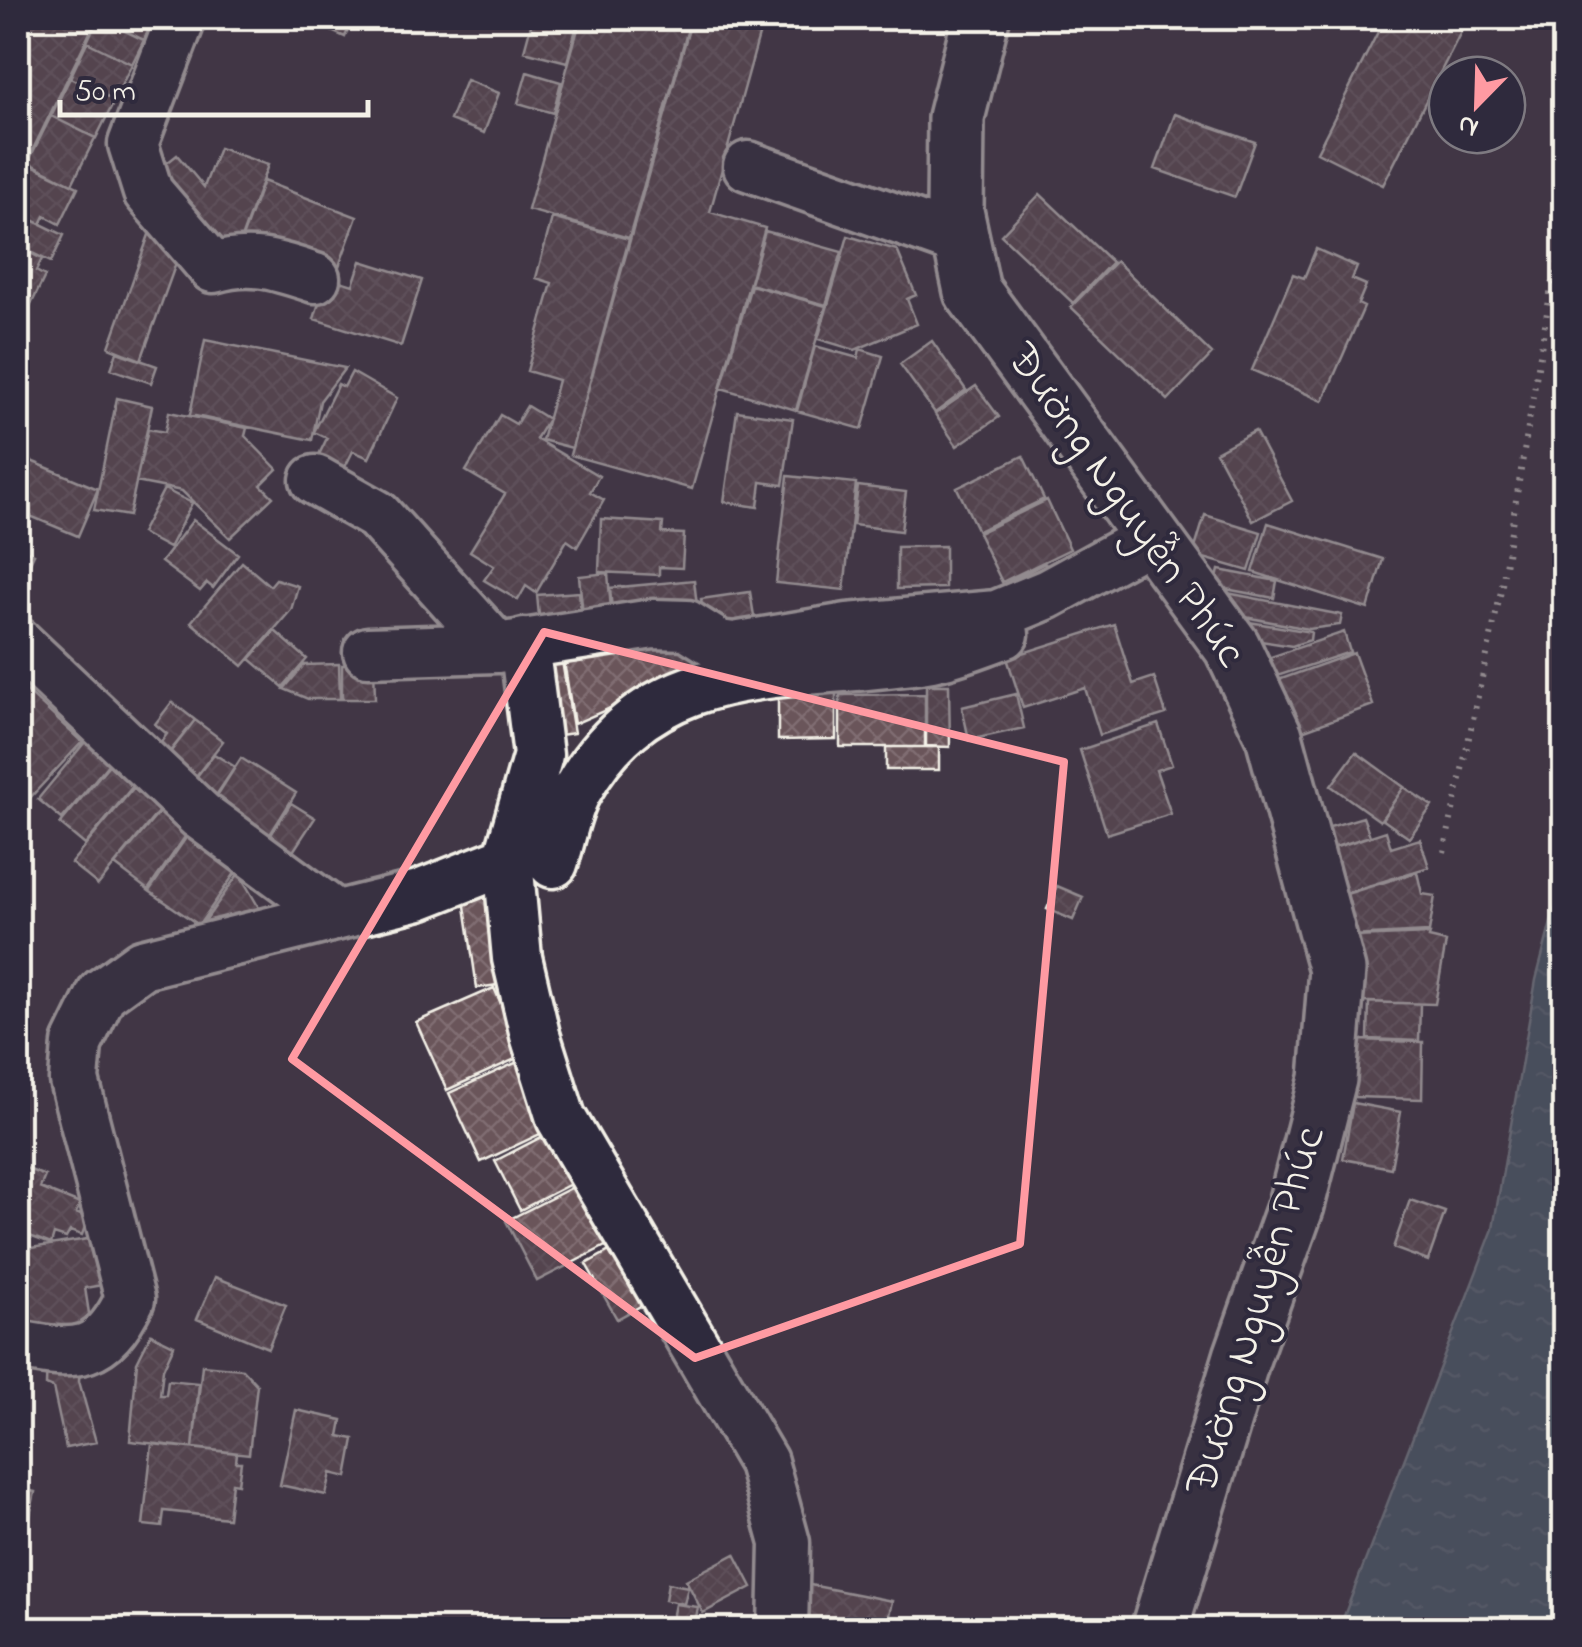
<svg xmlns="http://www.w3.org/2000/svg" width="1582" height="1647" font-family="'Indie Flower',sans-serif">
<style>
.water{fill:url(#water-ripples);stroke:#92a0a5;stroke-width:2.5}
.building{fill:url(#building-cross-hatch);stroke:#f4f1e8;stroke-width:2.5}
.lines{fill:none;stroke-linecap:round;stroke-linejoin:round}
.minor-casing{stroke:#f4f1e8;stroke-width:55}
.major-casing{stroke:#f4f1e8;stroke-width:62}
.path{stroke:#f4f1e8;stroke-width:6;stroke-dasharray:2.5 8;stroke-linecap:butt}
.minor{stroke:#2f2a3d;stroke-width:48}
.major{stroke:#2f2a3d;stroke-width:55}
.marked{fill:none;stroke:#ff9aa2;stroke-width:8;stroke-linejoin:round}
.labels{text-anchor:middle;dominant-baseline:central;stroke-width:8;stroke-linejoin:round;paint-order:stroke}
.street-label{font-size:45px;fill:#f4f1e8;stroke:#2f2a3d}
</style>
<defs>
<pattern id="water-ripples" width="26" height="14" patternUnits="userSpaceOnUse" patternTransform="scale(2.5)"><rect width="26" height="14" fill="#516a78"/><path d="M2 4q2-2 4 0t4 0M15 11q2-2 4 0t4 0" fill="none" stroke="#6b808b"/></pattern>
<pattern id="building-cross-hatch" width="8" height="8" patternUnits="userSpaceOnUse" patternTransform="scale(2.5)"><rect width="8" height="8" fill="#6a545a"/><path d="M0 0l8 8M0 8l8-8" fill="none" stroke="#806d72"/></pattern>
</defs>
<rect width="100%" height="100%" fill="#413746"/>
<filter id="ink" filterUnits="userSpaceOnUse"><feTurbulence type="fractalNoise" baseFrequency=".01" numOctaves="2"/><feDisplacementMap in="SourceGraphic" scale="20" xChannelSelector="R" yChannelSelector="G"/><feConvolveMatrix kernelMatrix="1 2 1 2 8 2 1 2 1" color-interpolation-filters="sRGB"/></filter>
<g filter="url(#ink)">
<!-- water -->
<path class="water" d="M1564,872V1629H1339L1493,1229L1536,980Z"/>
<!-- building -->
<path class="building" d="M27,18H97L18,180V37Z
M98,18L144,40L132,64L87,42Z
M99,18H155L144,40Z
M324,18H353L345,37L320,26Z
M533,18H579L567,62L524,51Z
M581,18H691L629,238L528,210Z
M692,18L763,21L710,212L765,228L692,489L570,455Z
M1385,18H1468L1383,185L1317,152Z
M1473,18H1502L1495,30Z
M87,42L132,64L114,100L70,78Z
M527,72L561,82L553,113L518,103Z
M70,78L115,100L96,138L51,116Z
M466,80L499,93L484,133L450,120Z
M1175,114L1255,142L1235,197L1155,169Z
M51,116L95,138L72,184L28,162Z
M219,148L268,165L235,255L148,178L177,155L204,187Z
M28,163L78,187L60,224L45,216L41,224L18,212V185Z
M263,181L357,217L338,269L324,274L240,243Z
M1040,194L1112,262L1073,303L1001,235Z
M18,213L64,235L51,262L18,246Z
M552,218L629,239L572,448L542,440L558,380L527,371L552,283L536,278Z
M151,229L184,241L141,360L109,347Z
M765,231L842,252L826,305L750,284Z
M848,236L897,250L916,295L907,299L917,324L855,350L818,339Z
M18,247L42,259L36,271L45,276L26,315L18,311Z
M1316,249L1357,267L1352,279L1366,285L1358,304L1364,307L1323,401L1252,370L1293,274L1304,278Z
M361,261L422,280L401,346L314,319L327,277L353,285Z
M1116,261L1212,354L1168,400L1071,307Z
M751,285L826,306L796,410L721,388Z
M205,340L345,368L320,401L312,440L190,415Z
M932,341L966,390L935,413L900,364Z
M815,346L858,358L860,349L883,356L862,429L797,411Z
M117,352L157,366L151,383L111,369Z
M352,372L397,398L369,458L353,451L339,479L313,467L327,438L314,432L338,384L344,387Z
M976,386L999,417L957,446L935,414Z
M117,398L152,406L129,516L94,510Z
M527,406L548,419L536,439L599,476L590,492L604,500L577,547L567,540L536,593L526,586L518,600L484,580L494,566L470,551L505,494L466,471L500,415L516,424Z
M737,411L793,419L783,485L761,482L758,507L724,502Z
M169,412L247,428L245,436L277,469L261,485L273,497L230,538L182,491L136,482L148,429L165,432Z
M1255,431L1292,501L1253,521L1216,452Z
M1023,456L1044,499L978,531L957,488Z
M24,458L98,489L78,536L18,511V474Z
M788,476L856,483L844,590L776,583Z
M858,486L906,492L901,531L853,525Z
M164,489L192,503L169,548L141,533Z
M1047,500L1070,549L1002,582L978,533Z
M1205,515L1261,532L1249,571L1193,555Z
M601,519L663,523L662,533L684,534L682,568L659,567V575L599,572Z
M193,520L238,554L213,588L207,583L200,591L161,562Z
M1268,523L1383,559L1368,609L1253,572Z
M945,546V588L897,589V547Z
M18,547L34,554L18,589Z
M242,562L270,586L276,579L298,586L291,610L243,666L191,622Z
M1045,563L1051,577L1010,598L1004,584Z
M1219,570L1277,581L1274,598L1215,587Z
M608,573L612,622L584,625L579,576Z
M694,580L698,614L613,621L610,588Z
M1217,591L1342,615L1340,625L1309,629L1213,611Z
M579,592L582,622L540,626L537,595Z
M750,592L756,628L706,635L701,599Z
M1231,619L1311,632L1310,640L1292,646L1229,636Z
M1114,624L1133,684L1154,677L1166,714L1100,735L1085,688L1023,708L1007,658Z
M683,629L722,659L574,724L561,643Z
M275,631L307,659L283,687L250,659Z
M1344,632L1350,652L1262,681L1256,662Z
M559,643L574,733L547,737L533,647Z
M1354,653L1373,705L1286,737L1267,684Z
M339,664L340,699H308L284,689L304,665Z
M342,665H374L375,699H342Z
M18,683L82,742L28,800L18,790Z
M926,685H949L950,747L926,746Z
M778,691H836V739L778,740Z
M925,694V747H840V695Z
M1016,694L1024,728L969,740L962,707Z
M172,702L195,720L157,768L147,761L167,734L155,724Z
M195,720L223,741L183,793L155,772Z
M1158,724L1172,765L1156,770L1171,814L1107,834L1080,750Z
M90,736L115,756L62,819L38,799Z
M886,747H939V770H886Z
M1356,752L1404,787L1380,821L1331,786Z
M214,754L235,767L207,809L184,793Z
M241,758L296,793L261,849L206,813Z
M112,761L137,781L85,845L60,824Z
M140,780L167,801L98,885L71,863Z
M1404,787L1432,806L1409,838L1382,819Z
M168,802L194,824L148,890L115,865Z
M291,803L315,818L290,856L267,841Z
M1363,817L1370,836L1332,848L1326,828Z
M1386,831L1391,848L1420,839L1429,867L1336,896L1321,852Z
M190,832L240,866L199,925L149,891Z
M1417,872L1422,894L1435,896L1429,932L1352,936L1343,895Z
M239,873L262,913L202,925Z
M1057,886L1083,897L1073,920L1047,909Z
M498,894L511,983L477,988L464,899Z
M1430,934L1429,938L1446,942L1435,1004L1360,1002L1352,937Z
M494,988L524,1055L447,1090L416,1022Z
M1369,1002L1420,1004L1419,1041L1368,1039Z
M1356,1040L1423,1042L1422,1099L1355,1097Z
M522,1060L553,1128L481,1162L449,1093Z
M1353,1103L1401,1112L1391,1168L1343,1159Z
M559,1128L584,1177L520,1210L495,1161Z
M18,1165L45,1176L40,1188L80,1204L76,1213L88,1218L82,1235L70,1231L66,1238L54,1234L51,1244L27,1235L23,1247L18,1244Z
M587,1180L617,1240L537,1281L506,1221Z
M1410,1200L1445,1212L1428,1261L1393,1248Z
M94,1238L102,1285L85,1288L91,1326L22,1337L18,1327V1250Z
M622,1244L653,1299L617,1319L586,1264Z
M215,1277L286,1305L268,1348L197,1319Z
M151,1334L174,1345L163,1369L160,1395H166L168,1380L199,1383L193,1448L130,1441L137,1362Z
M47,1360L80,1362L79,1381L96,1442L66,1448L53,1388L46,1385Z
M202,1365L242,1369L257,1385L249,1454L193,1448Z
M296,1410L342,1420L339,1436L354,1439L347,1477L331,1473L326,1495L280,1485Z
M152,1444L237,1453L236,1462H241L238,1484L232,1483L228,1518L164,1511L162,1527L143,1525Z
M18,1488L35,1492L24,1543L18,1542Z
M735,1554L752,1587L703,1613L686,1580Z
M668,1583L688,1587L684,1604L665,1600Z
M800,1583L892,1601L886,1630H791Z
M675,1604L698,1607L695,1623L672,1619Z"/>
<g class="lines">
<!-- minor casing -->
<g class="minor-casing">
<path id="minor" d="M181,18L133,144L148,192L213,268C252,256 278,266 315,278
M748,166L962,242
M315,480L377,515L497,648
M18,643L200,815L336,915
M524,643L538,755L508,860L517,958L535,1035L561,1118L763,1462L785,1543L783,1630
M368,652L497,648L653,624L687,625L719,645L734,647L848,628L997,615L1048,594L1154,536
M553,863C561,840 565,811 577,790C657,648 796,681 931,657C955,653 980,642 1004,634
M18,1345C78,1357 102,1357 130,1299L74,1080L77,1044L102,993L142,964L419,895L508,860"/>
</g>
<!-- major casing -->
<g class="major-casing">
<path id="major" d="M981,18L956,118L955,211L972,291L1232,647L1274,736L1337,970L1328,1079L1296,1205L1242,1357L1159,1630"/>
</g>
<!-- path -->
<path class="path" d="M1444,852L1501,591L1551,288L1564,245"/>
<!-- minor -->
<use href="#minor" class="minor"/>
<!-- major -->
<use href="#major" class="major"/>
</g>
</g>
<!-- marked area -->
<path d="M0 0H1582V1647H0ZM544,632L1064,762L1020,1244L695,1358L292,1059Z" fill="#413746" fill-opacity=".55" fill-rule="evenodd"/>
<path class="marked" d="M544,632L1064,762L1020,1244L695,1358L292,1059Z"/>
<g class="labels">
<!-- street labels -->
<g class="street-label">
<text transform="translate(1125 506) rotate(55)">Đường Nguyễn Phúc</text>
<text transform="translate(1257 1311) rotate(-73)">Đường Nguyễn Phúc</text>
</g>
</g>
<!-- margin -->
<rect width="1582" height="1647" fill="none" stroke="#2f2a3d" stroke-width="60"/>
<rect x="30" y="30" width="1522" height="1587" fill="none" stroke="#f4f1e8" stroke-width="4" filter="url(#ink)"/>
<!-- north arrow -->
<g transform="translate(1477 105) rotate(203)"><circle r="48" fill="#2f2a3d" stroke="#7e7a81" stroke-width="2.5"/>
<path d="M0-8L18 38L0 25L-18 38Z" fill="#ff9aa2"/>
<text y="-15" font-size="28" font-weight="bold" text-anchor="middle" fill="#f4f1e8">N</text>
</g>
<!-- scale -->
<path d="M60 100v15h308v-15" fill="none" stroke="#f4f1e8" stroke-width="5"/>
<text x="75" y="100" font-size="30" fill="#f4f1e8" stroke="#2f2a3d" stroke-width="8" paint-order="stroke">50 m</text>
</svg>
